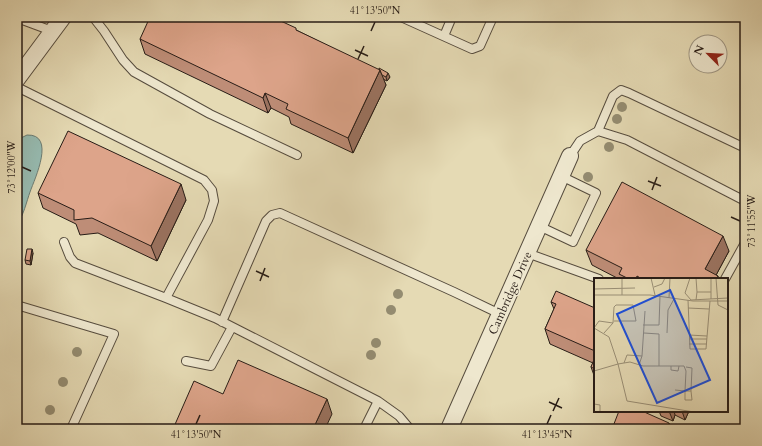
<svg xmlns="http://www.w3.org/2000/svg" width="762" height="446" font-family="Cardo,serif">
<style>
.water{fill:#96bab0;stroke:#6a7b72}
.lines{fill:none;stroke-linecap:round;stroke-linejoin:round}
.service-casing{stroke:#564c3e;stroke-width:10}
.minor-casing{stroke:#564c3e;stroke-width:18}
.service{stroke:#eee7ce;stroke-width:8}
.minor{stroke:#eee7ce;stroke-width:16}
.tree{fill:#948c71}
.wall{fill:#be8d77;stroke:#271c16}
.shaded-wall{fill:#9b7361;stroke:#271c16}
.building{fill:#dda48a;stroke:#271c16}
.ticks{fill:none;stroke:#271c16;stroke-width:1.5}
.labels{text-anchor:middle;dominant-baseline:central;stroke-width:3;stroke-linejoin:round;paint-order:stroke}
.street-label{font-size:12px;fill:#271c16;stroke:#eee7ce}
.inset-road{fill:none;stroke:#998e75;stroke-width:1}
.view{fill:#1d4ed8;fill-opacity:0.15;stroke:#1d4ed8;stroke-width:2}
.inset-edge{fill:none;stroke:#271c16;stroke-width:2}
.neatline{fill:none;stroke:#271c16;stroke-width:1.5}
.ticks-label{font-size:10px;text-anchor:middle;fill:#271c16}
</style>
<rect width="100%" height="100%" fill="#e5dab4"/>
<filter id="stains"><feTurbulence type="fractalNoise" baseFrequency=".005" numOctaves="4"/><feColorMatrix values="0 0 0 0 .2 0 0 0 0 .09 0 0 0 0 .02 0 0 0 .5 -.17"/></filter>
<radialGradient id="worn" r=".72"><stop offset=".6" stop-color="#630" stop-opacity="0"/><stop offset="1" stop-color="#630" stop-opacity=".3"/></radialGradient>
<!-- water -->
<path class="water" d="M27,135C56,134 35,178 30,192C27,200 23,218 17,223V140Z"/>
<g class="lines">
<!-- service casing -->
<g class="service-casing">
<path id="service" d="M93,17L104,31L123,60L134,72L210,114L297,155
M401,17L472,49L480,46L493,17
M17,18L52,31
M444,36L452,17
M17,87L204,180L212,190L214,201L208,220L166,298
M598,131L627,140L745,201
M570,156L580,141L598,131L613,96L621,90L629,93L745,148
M539,226L573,242L596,193L561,176
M64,242L70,257L75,263L166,298L215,318L378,401L399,416L410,429
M527,253L599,279
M725,279L745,243
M17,306H20L114,334L71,429
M222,322L266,221L272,215L280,213L454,292L500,314
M186,361L211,366L232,327
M364,429L378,401"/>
</g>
<!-- minor casing -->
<g class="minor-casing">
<path id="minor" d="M17,79L63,17
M449,429L570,156"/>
</g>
<!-- service -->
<use href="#service" class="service"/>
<!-- minor -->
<use href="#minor" class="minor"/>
</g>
<!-- trees -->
<g class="tree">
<circle cx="622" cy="107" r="5"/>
<circle cx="617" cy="119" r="5"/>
<circle cx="609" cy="147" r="5"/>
<circle cx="588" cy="177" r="5"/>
<circle cx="398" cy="294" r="5"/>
<circle cx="391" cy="310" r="5"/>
<circle cx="376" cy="343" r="5"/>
<circle cx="77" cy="352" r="5"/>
<circle cx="371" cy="355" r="5"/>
<circle cx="63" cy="382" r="5"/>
<circle cx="50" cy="410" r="5"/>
</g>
<!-- wall -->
<path class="wall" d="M296,30L390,77L387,81L383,79L386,85L353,153L291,124L289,117L271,108L268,113L145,54L140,39Z
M38,193L186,200L157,261L98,233L80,235L76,224L43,208Z
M586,250L729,251L716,275L718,276L719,279H619L592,265Z
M33,253L31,265L26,264L25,260Z
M551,302L595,308V378L591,367L593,363L550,344L545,329L554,309Z
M659,411H689L685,420L675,415L673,421L661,416Z"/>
<!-- shaded-wall -->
<path class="shaded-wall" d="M380,70L386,85L353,153L348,138Z
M388,73L390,77L387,81L386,77Z
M265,93L271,108L268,113L263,98Z
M181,184L186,200L157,261L151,246Z
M723,236L729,251L714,279L705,269Z
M32,249L33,253L31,265L30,261Z
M327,399L332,414L325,429H313Z
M669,411H674L675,415L673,421Z
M682,411H689L685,420Z
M669,423L672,429H667Z"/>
<!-- building -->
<path class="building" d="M150,17H272L296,28V30L380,70L348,138L286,109L288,104L265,93L263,98L140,39Z
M379,68L388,73L386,77L382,75L380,70L379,69Z
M68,131L181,184L151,246L92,218L74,220V210L38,193Z
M622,182L723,236L705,269L718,276L716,279H642L637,276L636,279H629L619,274L622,268L586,250Z
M27,249H32L30,261L25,260Z
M556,291L595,308V351L545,329L556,304L551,302Z
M595,357V369L591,367Z
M238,360L327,399L313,429H173L194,381L223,394Z
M619,411H642L669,423L667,429H612Z"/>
<!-- ticks -->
<path class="ticks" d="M371,31L375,22M355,50L368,56M358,59L364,46M22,167L31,171M648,181L661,186M652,190L657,177M731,217L740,221M256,271L269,277M260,281L265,268M549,402L562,408M553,411L559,398M196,424L200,415M547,424L551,415"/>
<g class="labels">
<!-- street labels -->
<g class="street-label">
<text transform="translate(510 293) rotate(-66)">Cambridge Drive</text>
</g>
</g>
<!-- overview -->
<g transform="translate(594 278)">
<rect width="134" height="134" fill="#e5dab4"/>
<path class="inset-road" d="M28,0V17M57,0L61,17M96,0L91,15L97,22M102,0L103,14M117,0V21M122,0L124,27L134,32M60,9L68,6L71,0M0,11L41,10M0,17H56L99,23H134M75,20L76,0M94,22L96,71H112L116,23M97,22L134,20M102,22L103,14H117M94,30L115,31M19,45L20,29L22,27H39L42,43H20M49,47H65L66,18M0,50L15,59L24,86L36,84L49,88H90L92,93L91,113H97L98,90L92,89M0,50L5,43L19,45L10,55M50,55L65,56V88M73,55L74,32L80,21M95,57L113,58M95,61H113M95,66H113M30,85L33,77L48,78M45,87L48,78L51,33M77,88V92L84,93L85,88M0,93L24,86L33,123L100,134M81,112L91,113V122H98L97,113M0,126L6,127V134"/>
<path class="view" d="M76,12L116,102L63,125L23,36Z"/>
<rect width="134" height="134" class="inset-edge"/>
</g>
<!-- margin -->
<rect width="762" height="446" fill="none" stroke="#e5dab4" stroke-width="44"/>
<!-- north arrow -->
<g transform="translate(708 54) rotate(294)"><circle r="19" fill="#eee7ce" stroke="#9e9684"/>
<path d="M0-3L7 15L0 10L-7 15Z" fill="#8f2418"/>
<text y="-6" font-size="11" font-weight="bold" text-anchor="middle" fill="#271c16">N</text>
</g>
<rect x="22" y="22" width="718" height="402" class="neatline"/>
<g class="ticks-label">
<text x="375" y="14">41°13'50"N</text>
<text transform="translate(11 167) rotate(-90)" y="4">73°12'00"W</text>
<text transform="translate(751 221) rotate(-90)" y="4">73°11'55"W</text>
<text x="196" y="438">41°13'50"N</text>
<text x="547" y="438">41°13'45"N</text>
</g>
<rect width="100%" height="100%" filter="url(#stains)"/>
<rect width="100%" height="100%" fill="url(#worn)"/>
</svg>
